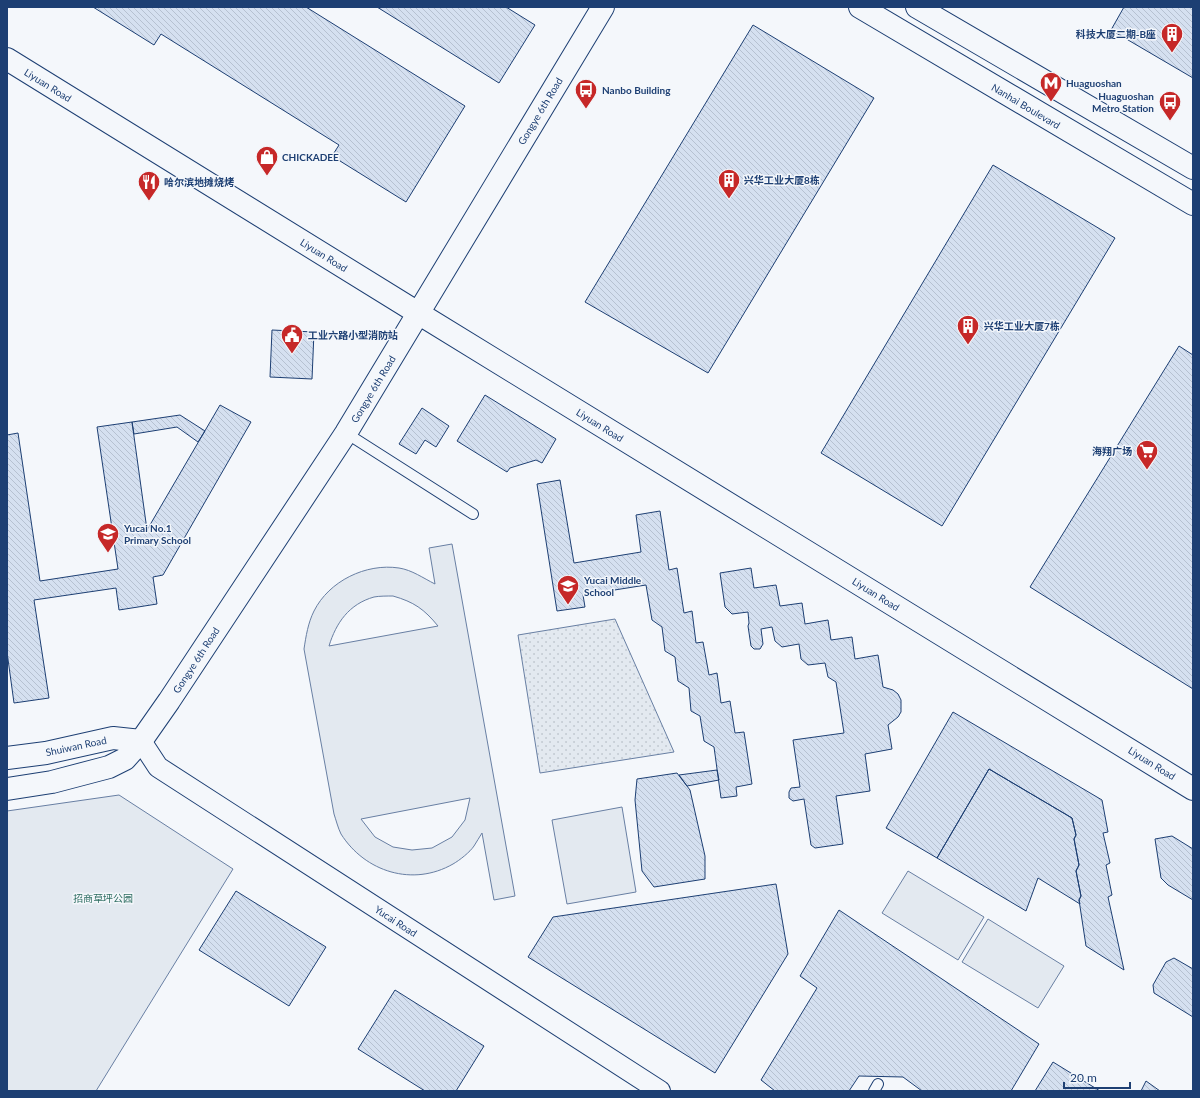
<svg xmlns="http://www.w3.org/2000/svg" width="1200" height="1098" font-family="Lato,'Noto Sans SC',sans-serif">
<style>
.park{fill:#e3e9f0;stroke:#687fa3;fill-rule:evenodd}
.garden{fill:url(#garden-dots);stroke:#687fa3}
.building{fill:url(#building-back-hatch);stroke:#1d3f73}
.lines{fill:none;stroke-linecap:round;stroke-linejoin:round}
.lane-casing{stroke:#1d3f73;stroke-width:12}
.street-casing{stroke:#1d3f73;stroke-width:22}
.secondary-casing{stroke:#1d3f73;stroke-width:24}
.primary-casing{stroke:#1d3f73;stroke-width:24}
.lane{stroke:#f4f7fb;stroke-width:10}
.street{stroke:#f4f7fb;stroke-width:20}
.secondary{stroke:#f4f7fb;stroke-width:22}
.primary{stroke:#f4f7fb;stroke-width:22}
.labels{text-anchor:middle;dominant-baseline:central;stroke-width:3;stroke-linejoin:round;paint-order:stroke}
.poi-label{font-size:10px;font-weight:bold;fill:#1d3f73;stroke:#f4f7fb;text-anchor:start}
.street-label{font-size:10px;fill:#1d3f73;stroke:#f4f7fb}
.park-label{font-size:10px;fill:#2c6c60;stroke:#f4f7fb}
</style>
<defs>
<pattern id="garden-dots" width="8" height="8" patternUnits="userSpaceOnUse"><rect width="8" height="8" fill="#e3e9f0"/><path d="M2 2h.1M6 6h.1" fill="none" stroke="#c2c9d1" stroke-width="1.8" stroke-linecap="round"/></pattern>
<pattern id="building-back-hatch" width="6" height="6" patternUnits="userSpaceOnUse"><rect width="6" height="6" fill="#d5e0f0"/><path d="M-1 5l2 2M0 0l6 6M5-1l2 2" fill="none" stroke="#b6c1d1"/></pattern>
</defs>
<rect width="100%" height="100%" fill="#f4f7fb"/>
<!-- park -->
<path class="park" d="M452,544L515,896L494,900L482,833C479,837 477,842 474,846C470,852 460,860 453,864C413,887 365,872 341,834C338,828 336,820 334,814L304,649C306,636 308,623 314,611C329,581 366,563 399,568C412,570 423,578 435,584L429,548ZM393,596C414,602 424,609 438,626L329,646C336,623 349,604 374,597C379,596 387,596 393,596ZM470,798L465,820L452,837L432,848L412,850L393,847L375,837L361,819Z
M119,795L233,869L96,1091H7V811Z
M622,807L636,892L567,904L552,820Z
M908,871L984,917L958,960L882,913Z
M988,919L1064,966L1038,1008L962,962Z"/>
<!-- garden -->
<path class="garden" d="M615,619L674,752L540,773L518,635Z"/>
<!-- building -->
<path class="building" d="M93,7H306L465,106L406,202L332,156L339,145L161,34L154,45Z
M377,7H506L535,25L499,83Z
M1124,7H1193V78L1111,30Z
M753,25L874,98L708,373L585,302Z
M993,165L1115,238L942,526L821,453Z
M272,330L314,332L312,379L270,377Z
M1179,346L1193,355V689L1030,587Z
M485,395L556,439L542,463L536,460L510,468L507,472L457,441Z
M220,405L251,422L163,575L153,577L157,604L119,610L116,588L34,600L49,698L14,703L7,652V435L18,433L40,581L118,569L97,427L132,422L147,530Z
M422,408L449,426L436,447L425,440L416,454L399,444Z
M180,415L205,431L198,442L177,427L134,434L132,422Z
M560,480L574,563L641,552L636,515L660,511L669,570L677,568L684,613L692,611L696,643L703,642L709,675L717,673L721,703L730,701L735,733L744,732L752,784L736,787L737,796L721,798L714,747L704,741L700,716L691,711L689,688L678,681L675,657L665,651L662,627L652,620L646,585L583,595L585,607L557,611L537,484Z
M751,568L754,588L776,585L780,606L802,603L805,624L828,620L831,640L852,637L855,659L878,655L883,687L893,690L898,694L901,700V712L898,717L888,725L892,749L865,754L870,791L836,796L843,844L815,848L811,845L804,799L793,801L789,798V792L791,788L800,787L793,740L844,733L836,682L828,677L825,663L808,665L801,659L799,644L782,647L775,641L772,627L761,629L763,644L760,649H754L751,646L748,626L749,623L748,612L732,614L725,607L720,573Z
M953,712L1102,800L1108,832L1103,833L1110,863L1106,865L1112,895L1108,897L1124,970L1086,946L1079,900L1081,896L1076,871L1079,865L1074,839L1076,835L1072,818L989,769L937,858L886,828Z
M989,769L1072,818L1076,835L1074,839L1079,865L1076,871L1081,896L1079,900L1080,904L1038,878L1026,911L937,858Z
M717,770L719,780L687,786L679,775Z
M677,773L690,790L705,856V879L654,887L642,871L635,800L637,779Z
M1172,836L1193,849V900L1168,885L1161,878L1155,839Z
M776,884L788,954L715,1073L528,957L553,917Z
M236,891L326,947L289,1006L199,950Z
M839,910L1039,1044L1011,1091H922L903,1077L859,1076L849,1091H775L761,1080L817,988L800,976Z
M1174,958L1193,969V1017L1154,993L1153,985L1166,962Z
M395,990L484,1046L456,1091H425L358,1049Z
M1053,1062L1100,1091H1035Z
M1146,1081L1160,1091H1141Z"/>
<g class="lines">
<!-- lane casing -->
<g class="lane-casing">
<path id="lane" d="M346,433L473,514
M874,1091L878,1084"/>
</g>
<!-- street casing -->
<g class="street-casing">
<path id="street" d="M141,741L158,767L660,1091"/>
</g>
<!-- secondary casing -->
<g class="secondary-casing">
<path id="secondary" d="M7,59L418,313L1193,789
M7,758L46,753L113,738L141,741
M7,789L52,782L109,767L125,759L141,741L169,701L346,433L603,7"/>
</g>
<!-- primary casing -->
<g class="primary-casing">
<path id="primary" d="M860,7L1193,204
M917,7L1193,168"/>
</g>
<!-- lane -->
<use href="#lane" class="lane"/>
<!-- street -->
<use href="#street" class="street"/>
<!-- secondary -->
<use href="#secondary" class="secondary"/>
<!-- primary -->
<use href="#primary" class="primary"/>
</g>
<!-- icons -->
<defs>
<g id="building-pin" transform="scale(1.15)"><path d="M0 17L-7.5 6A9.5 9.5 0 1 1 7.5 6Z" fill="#c62828" stroke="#f4f7fb"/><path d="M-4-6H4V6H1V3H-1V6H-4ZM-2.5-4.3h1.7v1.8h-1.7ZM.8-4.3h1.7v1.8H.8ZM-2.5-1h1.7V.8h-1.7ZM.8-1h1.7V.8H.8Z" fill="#fff"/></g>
<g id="metro-pin" transform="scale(1.15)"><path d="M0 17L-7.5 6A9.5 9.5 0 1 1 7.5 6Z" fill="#c62828" stroke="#f4f7fb"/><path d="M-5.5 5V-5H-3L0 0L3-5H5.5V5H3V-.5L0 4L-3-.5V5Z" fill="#fff"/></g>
<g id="bus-pin" transform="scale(1.15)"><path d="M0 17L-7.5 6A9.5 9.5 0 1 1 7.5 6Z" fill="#c62828" stroke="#f4f7fb"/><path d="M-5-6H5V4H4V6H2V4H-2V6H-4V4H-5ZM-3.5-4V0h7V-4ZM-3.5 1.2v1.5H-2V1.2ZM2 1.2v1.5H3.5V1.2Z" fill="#fff"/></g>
<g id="shop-pin" transform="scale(1.15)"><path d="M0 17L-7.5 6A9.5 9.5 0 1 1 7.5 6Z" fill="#c62828" stroke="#f4f7fb"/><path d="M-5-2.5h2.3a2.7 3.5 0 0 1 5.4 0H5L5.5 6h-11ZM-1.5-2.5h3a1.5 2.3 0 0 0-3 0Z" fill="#fff"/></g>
<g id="restaurant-pin" transform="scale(1.15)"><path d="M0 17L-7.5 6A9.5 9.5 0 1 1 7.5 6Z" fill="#c62828" stroke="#f4f7fb"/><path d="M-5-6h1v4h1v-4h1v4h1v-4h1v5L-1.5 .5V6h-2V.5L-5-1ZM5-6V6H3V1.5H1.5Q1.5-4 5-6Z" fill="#fff"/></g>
<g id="civic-pin" transform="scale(1.15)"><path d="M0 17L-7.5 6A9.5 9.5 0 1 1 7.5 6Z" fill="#c62828" stroke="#f4f7fb"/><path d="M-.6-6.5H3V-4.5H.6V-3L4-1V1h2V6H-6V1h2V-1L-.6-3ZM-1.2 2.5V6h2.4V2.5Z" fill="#fff"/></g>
<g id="supermarket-pin" transform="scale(1.15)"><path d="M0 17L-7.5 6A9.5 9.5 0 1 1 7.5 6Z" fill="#c62828" stroke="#f4f7fb"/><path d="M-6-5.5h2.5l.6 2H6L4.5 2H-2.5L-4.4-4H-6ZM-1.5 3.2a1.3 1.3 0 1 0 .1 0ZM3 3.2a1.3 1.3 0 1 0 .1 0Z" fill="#fff"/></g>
<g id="school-pin" transform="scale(1.15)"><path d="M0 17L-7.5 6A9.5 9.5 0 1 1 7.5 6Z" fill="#c62828" stroke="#f4f7fb"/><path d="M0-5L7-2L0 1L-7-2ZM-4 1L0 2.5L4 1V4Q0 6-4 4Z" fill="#fff"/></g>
</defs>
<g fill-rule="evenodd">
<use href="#building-pin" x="1172" y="34"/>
<use href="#metro-pin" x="1051" y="83"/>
<use href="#bus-pin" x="586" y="90"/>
<use href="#bus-pin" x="1170" y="102"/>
<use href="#shop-pin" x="267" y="157"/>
<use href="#building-pin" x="729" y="180"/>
<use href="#restaurant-pin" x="149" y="182"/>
<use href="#building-pin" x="968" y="326"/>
<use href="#civic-pin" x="292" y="335"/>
<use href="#supermarket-pin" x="1147" y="451"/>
<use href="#school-pin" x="108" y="534"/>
<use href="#school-pin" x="568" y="586"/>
</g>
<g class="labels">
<!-- poi labels -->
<g class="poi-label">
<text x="1156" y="34" text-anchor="end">科技大厦二期-B座</text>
<text x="1066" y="83">Huaguoshan</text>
<text x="602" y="90">Nanbo Building</text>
<text x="1154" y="96" text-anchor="end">Huaguoshan<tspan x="1154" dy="12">Metro Station</tspan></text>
<text x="282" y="157">CHICKADEE</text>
<text x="744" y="180">兴华工业大厦8栋</text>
<text x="164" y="182">哈尔滨地摊烧烤</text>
<text x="984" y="326">兴华工业大厦7栋</text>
<text x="308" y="335">工业六路小型消防站</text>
<text x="1132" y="451" text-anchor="end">海翔广场</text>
<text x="124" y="528">Yucai No.1<tspan x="124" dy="12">Primary School</tspan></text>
<text x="584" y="580">Yucai Middle<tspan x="584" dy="12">School</tspan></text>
</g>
<!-- street labels -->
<g class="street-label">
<text transform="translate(48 85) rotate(32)">Liyuan Road</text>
<text transform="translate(1026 106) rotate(31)">Nanhai Boulevard</text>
<text transform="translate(540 111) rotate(-59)">Gongye 6th Road</text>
<text transform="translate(324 255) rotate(32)">Liyuan Road</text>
<text transform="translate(373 389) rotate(-59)">Gongye 6th Road</text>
<text transform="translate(600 425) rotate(32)">Liyuan Road</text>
<text transform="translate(876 594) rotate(32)">Liyuan Road</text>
<text transform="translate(196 660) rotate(-57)">Gongye 6th Road</text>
<text transform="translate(76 746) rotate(-12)">Shuiwan Road</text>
<text transform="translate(1152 763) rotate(32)">Liyuan Road</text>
<text transform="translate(396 921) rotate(33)">Yucai Road</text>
</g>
<!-- park labels -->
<g class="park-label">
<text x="103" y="898">招商草坪公园</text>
</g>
</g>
<!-- border -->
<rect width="1200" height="1098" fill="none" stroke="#1d3f73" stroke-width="16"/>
<!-- scale -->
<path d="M1064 1082v6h66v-6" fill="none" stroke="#1d3f73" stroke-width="2"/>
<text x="1070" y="1082" font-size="12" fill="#1d3f73" stroke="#f4f7fb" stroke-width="3" paint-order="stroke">20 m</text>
</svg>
